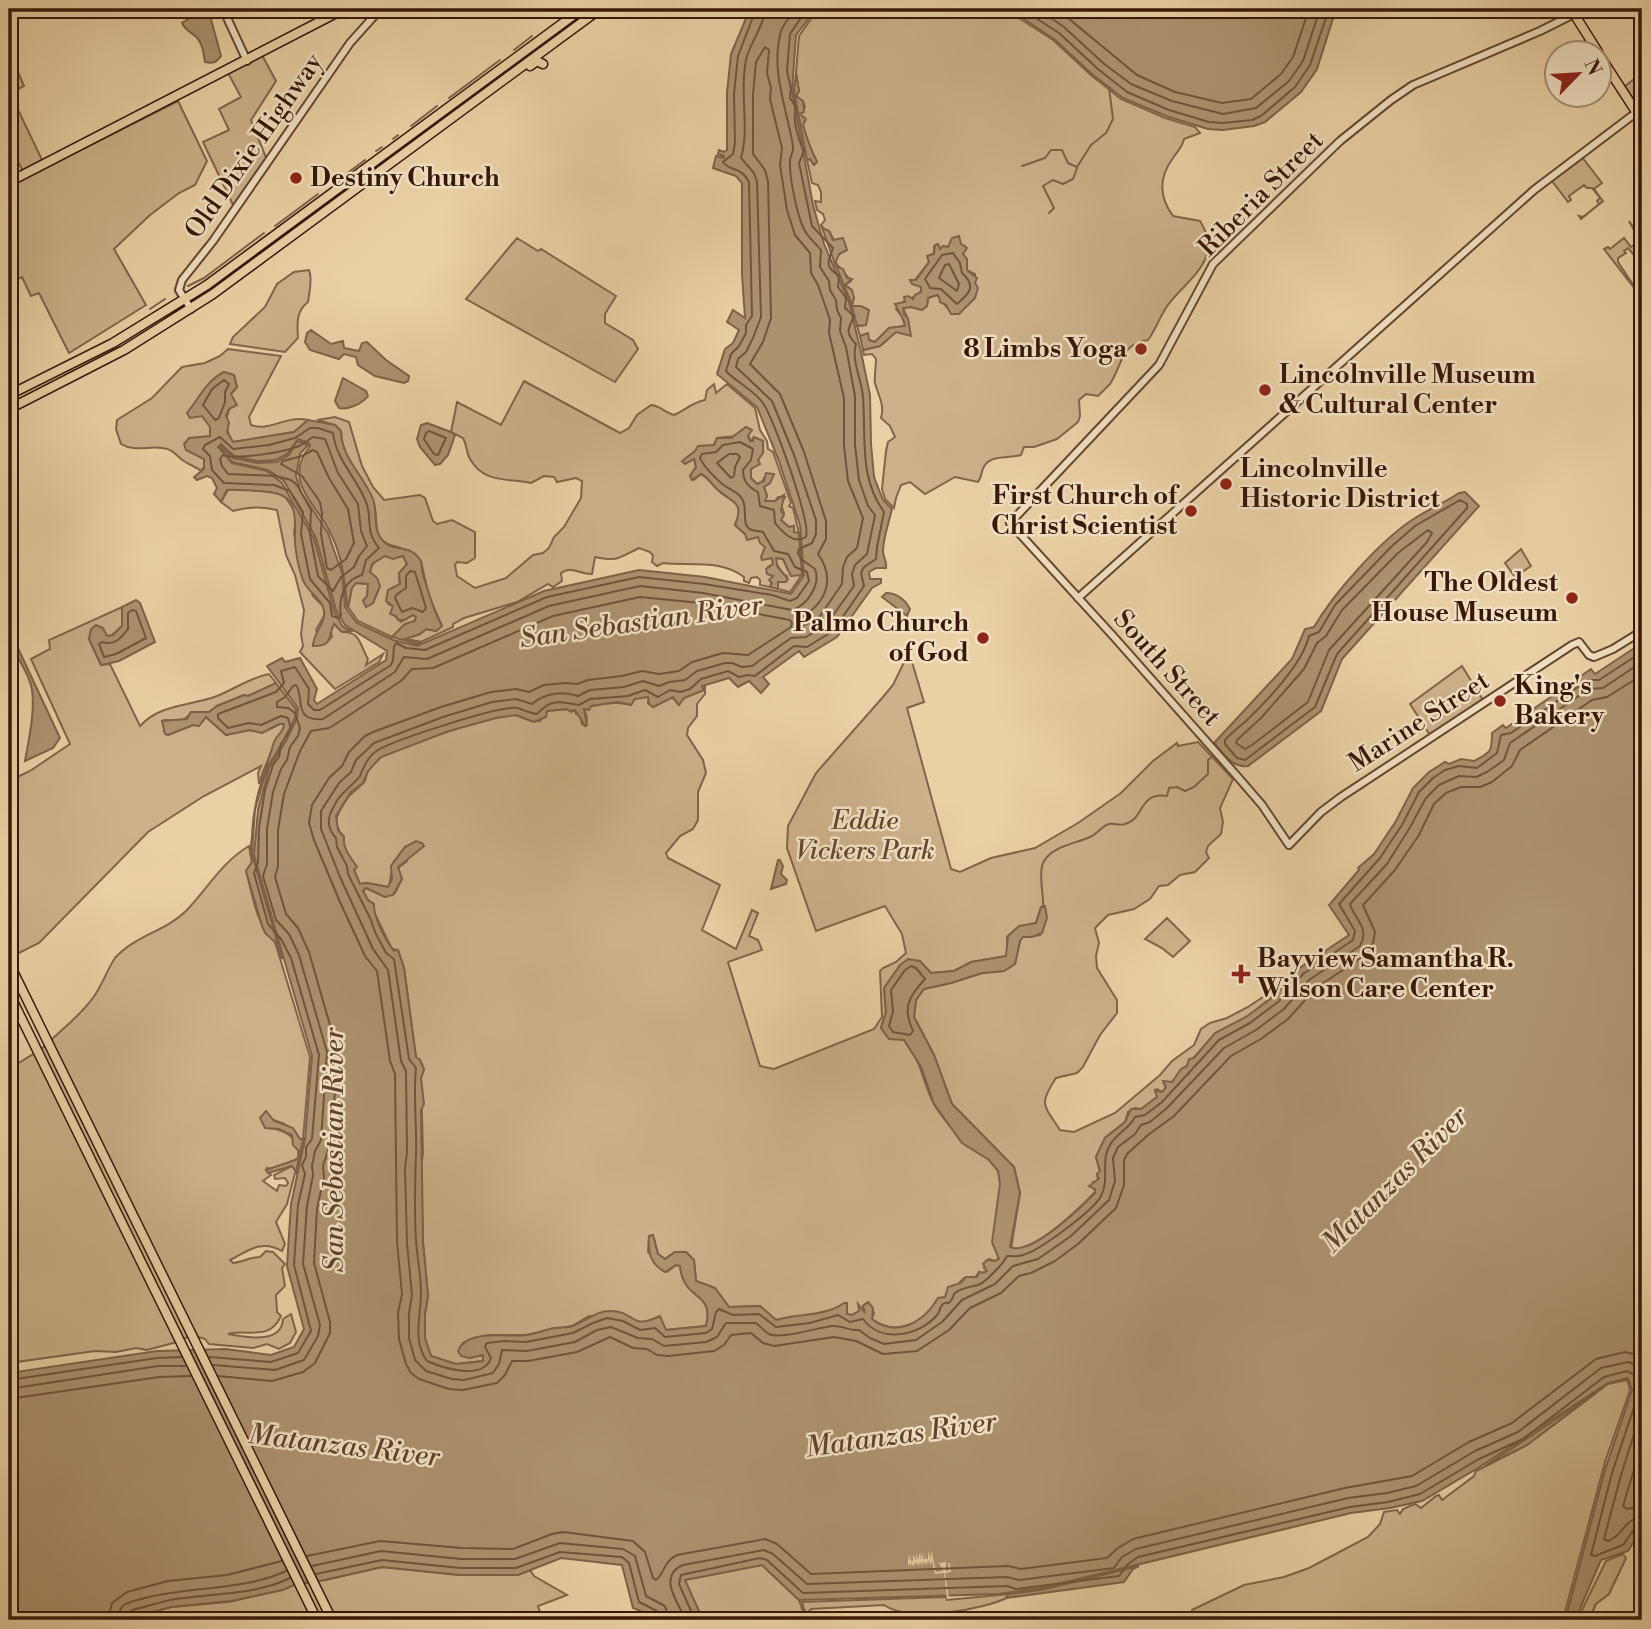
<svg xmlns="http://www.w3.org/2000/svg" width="1651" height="1629" font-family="'Libre Bodoni',serif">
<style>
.green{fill:#ccb18a;stroke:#82644a;stroke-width:2}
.water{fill:#ad9270;stroke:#7e6147;stroke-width:2}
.pier{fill:#ead1a5}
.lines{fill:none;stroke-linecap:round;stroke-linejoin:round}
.shore{stroke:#72543c;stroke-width:2}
.stream{stroke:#7e6147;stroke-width:2}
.minor-casing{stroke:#644630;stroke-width:10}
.major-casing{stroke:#381709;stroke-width:11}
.minor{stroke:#f1e1c4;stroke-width:6}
.major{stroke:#ead1a5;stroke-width:8}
.poi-dot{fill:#8f2418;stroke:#f1e1c4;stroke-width:2.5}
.labels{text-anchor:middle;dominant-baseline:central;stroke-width:5;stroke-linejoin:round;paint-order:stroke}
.street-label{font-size:26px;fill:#381709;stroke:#f1e1c4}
.poi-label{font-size:26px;font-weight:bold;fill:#381709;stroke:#f1e1c4;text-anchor:start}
.park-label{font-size:26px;font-style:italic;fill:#644530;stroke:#f1e1c4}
.water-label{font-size:28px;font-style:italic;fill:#61422d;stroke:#f1e1c4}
</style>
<rect width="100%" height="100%" fill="#ead1a5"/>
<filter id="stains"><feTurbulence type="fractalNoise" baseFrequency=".00286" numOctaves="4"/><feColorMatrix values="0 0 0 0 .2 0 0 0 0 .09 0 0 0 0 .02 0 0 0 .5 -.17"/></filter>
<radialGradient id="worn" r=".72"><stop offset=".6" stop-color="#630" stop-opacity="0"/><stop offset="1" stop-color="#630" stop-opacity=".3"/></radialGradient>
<!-- green -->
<path class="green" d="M818,9H1005L1053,40L1092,76L1121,99L1165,118L1195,127L1200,133L1184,139C1182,148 1178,150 1173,158C1159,177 1159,197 1173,216L1200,221C1223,257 1192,276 1171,301C1161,312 1157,328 1148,340C1120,344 1123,364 1110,384C1106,388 1102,392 1098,396L1086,394L1079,400L1080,416L1078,422L1057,439L1034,447H1024L1021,455C1011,458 992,455 985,465C981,470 982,477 978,482L955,477L925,494L910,482L901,485L896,498L894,508L885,499L882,489L886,451L888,442L895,437L890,426L881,418C885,405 878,395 875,383C874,377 876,366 876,359L872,354L864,355L863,350L880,346L896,332L909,331L908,319L903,308L911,307L922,310L927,306L928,298L937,295L948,309L966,306L975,298V274L967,270V259L963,254L965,246C958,243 949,249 943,246L940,249L934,247V253L928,256L929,262L915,280L922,288C919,297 914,296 907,300C905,301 899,306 896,309L902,316L905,326L889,328L875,342L869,340L866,334L860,336L857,326L864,325L867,315C862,306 859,309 852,306V290L845,285L851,281L835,262L836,257L841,253L829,231L824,229L821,225L825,220L823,214L817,210L815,201L821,202V192L818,185L812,183L807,160L810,159L813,164L817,162L808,143L800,114L805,107L803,101L796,96L799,91L796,73L799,36Z
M9,51L24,86L10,93L44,164L24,174L9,142Z
M262,55L276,81L251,120L267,160L234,207L203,142L229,130L219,109L241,97L228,73Z
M1642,73V114L1625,86Z
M178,101L207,161L195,185L179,193L150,215L114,249L146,305L69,353L39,293L31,296L22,277L9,283V186Z
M1582,157L1602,183L1594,189L1603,201L1581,219L1579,216L1583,217L1599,204L1597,201L1600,198L1592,188H1587L1584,185L1569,196L1571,200L1568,202L1552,181Z
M1629,221L1642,240V250L1641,248L1633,254L1628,248L1624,251L1626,253L1618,258V262L1634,286L1642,278V282L1635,289L1604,249L1608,247L1610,249L1624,238L1631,247L1640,241Z
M517,238L538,251L541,249L616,296L605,314V323L633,340L638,349L615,382L466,299Z
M309,270C313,279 309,293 308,302C296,311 297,324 298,338L285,352L230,344L233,337L265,307L277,284L294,272Z
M228,349L281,356L249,417L251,425C270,432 285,415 308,420L294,432L233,442C217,415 234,415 231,394L237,387L234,375L224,372C205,385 202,395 188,413L202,416L210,426V436L193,439L192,452L204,459L205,465L201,471C195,466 187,464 181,459C174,453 172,449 162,448C148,446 134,452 121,444L116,429L117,420L152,398L182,367L205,363L220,356Z
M524,381L620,433L629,428L637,415L651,405C661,406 665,413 674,415C685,410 693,402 705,400L707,390L714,384L716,393L727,384L755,408L760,430L767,441L768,449L773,452L791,503L789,506L793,508L799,533H794V526L789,527L781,520L784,513L781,505L785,497H778L775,501H765L767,496L764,487L770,483L771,479L765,477L761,483L757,484L751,478L750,471C758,463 763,453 763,441L753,438L751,442L748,435C737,437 726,436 717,438L714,445C700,447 692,452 685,464L694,458L696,467L690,476L694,480L701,474C709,478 711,484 718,490C731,503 746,501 735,525L749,538L758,537L765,547L766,559L772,558L773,564L768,567L773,577L770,587L760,585V580L757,577L751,578L749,583L744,581V577C721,559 690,566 663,563L657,566L652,562L653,556L650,552L639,548C619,558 618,562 595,557L592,574C581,575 573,565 561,573L562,581L553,587L548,584L517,602L464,618L453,624V627L421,642L404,639L420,634L426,629L436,631L442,626L429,597L421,561C416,557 409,551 403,549C396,545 389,547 383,541C373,531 378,517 374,505C366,479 341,459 341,431L335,425L317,420L335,417L349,422L362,466L373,487L384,500L420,495L425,498L433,521L437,524L452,520L475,532V558L467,563L457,562L455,565L457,576L475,588L506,578L533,555L543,553L549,548L554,537L564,527L581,498L582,481L576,478L557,482L554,477L544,476L531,483C509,478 484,484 470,459C466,452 467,445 463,438L451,432L457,402L501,425Z
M236,489L273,492L284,495L296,513L294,534L313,596L324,607V616L316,630L325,644L332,637L331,631L334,624L342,632C361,631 360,646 368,659L366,665L383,654L379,662L335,689L300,652L303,646L301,634L304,610L295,575L286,555L277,510C261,506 249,507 233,511L221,502L228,490Z
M1521,549L1531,566L1515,577L1505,563Z
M385,556H403L407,564L399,578L400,585L392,588L388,604L393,606L394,615L401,622L413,615L416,617L415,621L403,626L392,637L358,621L348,607L352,587L356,583L368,584L367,597L364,599L373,603L380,586L370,572C372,562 377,560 385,556Z
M778,558L783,559L788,570L801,576L790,592L778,589L777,582L784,581L787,576L782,573L775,561Z
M122,607V626L110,637L89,639L101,665L110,664L140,726C160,704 190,706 217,696C235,689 249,678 269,674L276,683C272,687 254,693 248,696L244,695L217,706L209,712H191C185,723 176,721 164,720V731L168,735L193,725L199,726L206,717L226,735L250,730L262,733L282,723L285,726C275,744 265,763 259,784L258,773L261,766L204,796L148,832L39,943L17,954L9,938V781L30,771L70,744L31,659L50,649L49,640Z
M909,652L924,702L907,708L951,869L960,872L991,858L1035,848L1078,823L1121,793L1153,761L1177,743L1178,746L1198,742L1233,779L1220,808L1223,822L1221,834L1208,846L1206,852L1209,858L1195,872L1180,875L1168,885L1159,886L1150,899L1134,909L1108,915L1095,928L1099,943L1096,956L1097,968L1117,1000V1013L1100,1035L1083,1067L1077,1073L1056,1078C1038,1105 1044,1105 1060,1130L1074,1132L1115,1113L1160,1075L1172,1061L1194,1045L1201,1029L1210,1023L1227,1018L1248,1007L1269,993L1279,991L1246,1018L1213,1036L1172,1082L1164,1084L1166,1088L1162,1092L1157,1089L1155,1091L1158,1095L1157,1097L1141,1109L1135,1108L1128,1112L1125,1122L1105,1138L1096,1157L1100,1172L1097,1174L1098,1181L1093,1182L1095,1192C1078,1210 1036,1251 1011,1249L1020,1193L1014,1167L952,1104L934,1055L914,1017L916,1000L924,989L951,983L982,973L1004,971L1015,964L1020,941L1023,937L1040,935L1041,907L1036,923L1030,926H1020L1007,937V956L972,962L954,971L931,973L920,961L884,988L886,1012L881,1028C888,1032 899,1035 905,1041C921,1059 923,1084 934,1104C940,1115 949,1124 956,1134C967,1149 994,1155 999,1174C1006,1200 988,1231 999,1258L995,1261L989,1259L984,1268L987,1270L983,1273L979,1272L975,1278H964L945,1297L936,1301C924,1326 893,1335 872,1319L874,1313L870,1304H865L863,1306L866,1313L859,1306V1311L852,1315L847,1314L846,1309L837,1308L809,1316L776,1320L760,1306L729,1307L715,1288L696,1281L694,1260L686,1252H675L665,1259L658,1254L653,1235L649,1236L648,1252L667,1272L676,1265L680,1266C684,1303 715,1290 706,1326L665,1330L660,1320L655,1318L647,1323H642L589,1316L572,1326L525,1335H489L463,1343L469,1358L483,1355V1361L456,1364L431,1356L425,1338V1314L428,1296L423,1242L421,1168L423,1153L421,1078L424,1069L420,1060L416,1058L404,968L398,950L392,949L373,910L374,904L368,900L363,891L366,888L385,897L395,893L402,879L397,869L407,861L405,847L393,863L389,887L367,883L360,884L354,870V863C349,857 342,846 344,837C331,823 337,814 346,800C351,792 360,788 365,781C366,778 366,774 368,771C370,766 379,758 383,756C398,747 502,712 515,715C523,717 530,723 540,721L547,711L567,709L571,712L575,710L576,714H580L582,724L586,726L587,717L584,709C597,703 614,702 627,704L634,699L649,696L648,703L653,707L672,697L678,704L684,698L703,690L701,686L705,685V694L697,704V716L688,728L687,735L703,760L706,773L698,792V820L693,829L680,836L666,853L668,858L720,885L702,930L736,949L752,910L758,913L749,936L758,940L762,950L728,962L760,1066L774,1069L874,1029L882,1017L880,971L883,968L896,962L906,953L902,934L885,906L816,931L787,848L788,826L816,773L883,697L893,685Z
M1462,666L1483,700L1430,735L1410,704Z
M249,846L252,862L246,871C253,896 256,925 275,942L310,1057L303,1139H300L285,1124L271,1119L268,1114V1128C285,1129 301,1139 298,1158C291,1163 276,1170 267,1168L266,1170L271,1175L263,1181L277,1191L279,1185L286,1186L288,1183L285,1178L275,1179L274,1175L292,1166L296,1169L287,1204L276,1222L285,1244L282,1251C261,1239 248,1251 230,1260L233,1263C243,1262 250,1257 260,1257L266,1251L273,1252L285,1264L282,1268L285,1286L276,1295L277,1312L281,1316C270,1341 247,1329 228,1334C243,1337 282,1345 283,1319L291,1314L296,1332L290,1343L279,1349L267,1344L253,1348L209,1344L205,1339L195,1336L50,1041C65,1027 83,1013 95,995C102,985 109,966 115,958C134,936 166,931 186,911C207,889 223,861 249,846Z
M1167,918L1190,941L1173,957L1162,948L1145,939Z
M46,1045L189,1336L182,1340L40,1050Z
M35,1053L177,1342L147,1350L136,1348L116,1352L95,1351L9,1363V1069Z
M1627,1380L1630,1390L1605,1462L1565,1612L1560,1620H1192V1610L1244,1585L1284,1577L1309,1568L1368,1537L1380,1524L1384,1512L1397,1510L1400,1514L1403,1509L1415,1504L1421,1508L1436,1496L1439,1495L1442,1500L1474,1476L1476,1471L1527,1445L1608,1384Z
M1623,1554L1626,1558L1609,1594L1596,1604L1589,1620H1577L1606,1561Z
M762,1565L799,1600L806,1620H703L684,1580Z
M382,1567L460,1575H518L530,1570L534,1576L567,1595L538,1606L542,1618L518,1616L514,1620H122L171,1607L228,1602L263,1594L296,1584L325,1580Z
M1009,1594V1597C982,1610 911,1623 884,1605L811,1609L806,1615L802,1602L946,1597L947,1600Z"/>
<!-- water -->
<path class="water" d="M750,9H816L796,35L792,91L813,205L824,244L849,302L861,352L870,395L871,444L874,477L883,500L892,509C889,522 883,538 883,551C883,558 887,560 886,568H876L869,572L870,579H881V583L872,588L837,637L804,657L799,651L763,677L769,684L761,693L749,681L738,687L729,678L702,686L704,690L684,698L679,705L673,697L653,707L649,704L648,697L635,699L631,705L618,702L591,706L589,710L584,709L587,725L585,726L575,710L570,711L567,709L547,711L546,717L534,722L516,715L496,718L449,731L381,757L368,771L363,783L351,792L336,816L338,830L344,837C342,848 352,859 357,867L354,870L360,884L367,883L388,887L392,879L391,866L405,847L416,841L422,843L424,846L398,867L402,879L393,895L385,897L366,888L363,891L368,900L374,904C373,916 385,940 394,951L398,950L404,968L416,1057L420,1060L424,1069L421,1078L424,1104L421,1110L423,1242L428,1296L425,1314V1338L431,1356L456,1364L483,1361V1355L469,1358L461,1356L458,1351C467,1328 510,1338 528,1335C537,1333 545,1330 554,1328C561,1327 569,1328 575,1325C588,1320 596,1311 610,1311C637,1311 629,1331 660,1316L666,1330L706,1326C715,1290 684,1303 680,1266L676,1265L665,1272C650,1264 648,1252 649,1236L653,1235L658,1254L665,1259L675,1252H686L694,1260L696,1281L715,1288L729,1307L760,1306L776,1320C799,1313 824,1317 844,1303H847V1314L852,1315L859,1311L858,1304L865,1313L863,1306L868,1302L873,1308L872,1319C896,1338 923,1323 938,1298L945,1297L948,1287L961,1283L966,1277H977L979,1272L983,1273L987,1271L983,1264L987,1260L995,1261L999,1259L992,1242L1000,1184L998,1171L989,1160L962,1143L934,1104L921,1067L904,1040L889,1039L881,1028L886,1012L884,988L900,965L908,959L920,961L931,973L954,971L971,962L1006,956L1008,936L1019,926L1036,923L1041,907L1045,906L1047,918L1042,933L1032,937H1023L1020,941L1015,964L1004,971L982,973L951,983L924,989L916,1000L914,1017L934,1055L952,1104L1014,1167L1020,1193L1010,1247C1031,1256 1080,1208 1095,1193V1189L1089,1186L1099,1179L1097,1174L1100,1171L1096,1157L1105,1138L1125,1122L1131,1109H1141L1157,1097L1155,1090L1162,1092L1166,1087L1163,1081L1172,1082L1181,1069L1187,1066L1189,1059L1194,1058L1215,1033L1246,1017L1273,997L1298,969L1349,935L1329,905L1359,870L1358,868L1374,854L1396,821L1413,788L1429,772L1445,762L1449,764L1461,759L1474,761C1491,752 1492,752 1492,733L1503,725L1506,728L1591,669L1595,674L1642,643V1431L1640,1432L1642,1528L1628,1551L1601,1560L1575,1620H1563L1567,1613L1605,1470L1632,1390L1628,1378L1608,1383L1478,1468L1422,1501L1390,1508L1351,1513L1041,1588L999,1594L799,1600L762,1565L685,1580L703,1620H653V1616L633,1608L622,1565L561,1558L518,1575H460L382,1567L325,1580L296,1584L283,1590L231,1601L171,1607L122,1620H9V1373L157,1351L226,1349L271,1355L294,1347L304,1329L287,1266L291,1204L305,1139L312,1056L254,855L258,810L269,768L286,741L297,718L298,708L267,666L282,658L285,662L300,658L317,689L314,700L317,704L386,660L387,651L345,625L336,610L316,538L284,481L268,470L232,462L219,446L218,447L232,463L267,471L282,483L314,539L334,611L343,627L351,631L342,632L334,624C327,637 334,646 313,646C313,633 326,623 324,611C323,599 307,592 303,580C298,567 294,546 295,532C296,502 291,493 260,491C249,491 238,489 227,490L221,502L214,494L217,488L212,478L207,476L197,480L194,477L204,469V459L186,450L184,444L189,438L210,436V427L202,416L190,418L187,413C200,397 206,381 224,372L234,375L237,387L231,394L237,405L229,409L226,415L229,423L227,432L233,442L294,432L308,420L335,425L341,431C341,458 364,476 373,499C378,512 372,530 383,541C393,552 412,544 420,560C423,564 421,570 423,575C429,593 433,610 442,626L436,631L426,629L420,634L405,639L421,642L417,644L392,637L405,624L415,621L416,617L413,615L404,620H398L396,616L390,614L393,606L386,601L388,590L400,584L399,573L407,564L403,556L393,559L385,556L372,564L370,572L377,578L380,586L373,603L366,607L363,601L367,596L368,584L356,583L352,588L348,607L347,606C345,581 342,555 330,532C315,502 282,481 310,446L309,443L298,439L287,454L276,460L257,461L234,456L221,444L220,445L233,458L257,463L277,462L289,455L297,441L308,445L300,454L296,476L301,492L328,533L342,573L345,607L357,623L393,640L417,646L544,591L639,570L705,577L791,594L804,575L800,525L779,461L757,407L717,374L725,349L733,343L739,330L727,322L733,310L745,318L742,274V183L736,176L713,168L716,156L724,158V156L718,154L719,150L724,152L727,150V93L731,54Z
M1009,9H1336L1317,69L1301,92L1265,122L1254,126L1223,130L1208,129L1166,116L1123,98L1093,75L1054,39Z
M209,12L221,56C217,62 213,64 205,62C204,55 203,45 198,39C193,32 186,32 182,23L195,15Z
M796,73L799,91L796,96L803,101L804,112L800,114L806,119L803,125C807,139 811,150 817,162L814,165L810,159L807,160L794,91Z
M821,225L824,229L829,231L833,240L843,238L847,250L839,254L835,264Z
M959,236L961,244L967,248L963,254L967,259V270L977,278L975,283L978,288L975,298L959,314H951L946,305L940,302L939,297L937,295L928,298L927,306L922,310L911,307L903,308L904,314L908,319L911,336L896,332L880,346L863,350L860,336L868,333L869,340L875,342L889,328L905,326L904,321L895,304L905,302L904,297L908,296L913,299L915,295L921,292V287L912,284L910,280H916L929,262L927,256L934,254L935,245L938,244L940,249L943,246L948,247L952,238Z
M836,266L843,269L847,278L852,279L845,285L852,290L854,298L852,306H861L869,310L866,325L857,326L851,302Z
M311,330L331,344L343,341L344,348L359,351L362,343L367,342L386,360L409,376L408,381L404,383L375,376L358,365L356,357L344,354L339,359L310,350L305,342L307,333Z
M343,378L366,391L368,396C362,404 348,410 339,408L335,401Z
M427,423L451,432L455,435L448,455L440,464L435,465L420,447L417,439L421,425Z
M746,427L752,430L748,436L750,441H753L754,437L763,441V453L758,460L760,464L751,469V478L757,484L764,481L766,473L774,474L770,483L764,487L767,496L765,501H775L784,495L781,511L784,515L781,520L789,527L794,526V532L799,533L802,575L791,576L783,559L776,558L777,566L788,579L786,582H778V589L770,587L772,583L769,580L773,576L767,574L766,569L773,564L772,558L762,560L761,557L765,547L760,543L758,537L747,540L745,534L735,525C745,502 732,502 718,490C712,485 709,478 701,474L692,480L690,476L696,467L694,459L685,464L682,461L695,451L698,446L714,445L717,438H731Z
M1465,492L1479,506L1342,659L1321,711L1248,766C1232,768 1224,754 1214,743L1292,659L1305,629L1314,627C1334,593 1379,542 1412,520C1427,510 1444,503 1459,493Z
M886,593C896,593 905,599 910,609L907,616L882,597Z
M136,600L140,603L155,642L119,661L101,665L89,639L91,629L96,625L103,628L107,636L113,635L122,626V607Z
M9,629L60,738L53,748L25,761C29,738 35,713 32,690C29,668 9,652 9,629Z
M276,683L296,709L295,718L284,740L267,768L255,810L252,854L282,959L275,942L265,933L262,926L246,871L252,862C249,853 251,846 252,837C253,800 264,775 274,742C277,734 284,732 284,724H279L262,733L250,730L226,735L206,717L199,726L193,725L168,735L165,734L162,721L187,719L191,712H209L217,706L244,695L248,696Z
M778,860H780L783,866L781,874L787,880L786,884L771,889Z
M266,1111L274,1121L293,1128L300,1139H303L296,1172L292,1166L268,1173L266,1170L295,1160L298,1158L299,1151L293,1145L292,1135L279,1129L265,1128L260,1118Z
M1596,1393L1527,1445L1485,1466Z
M1139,1566L1133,1569L1124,1582L1006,1598L1009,1594L1041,1590Z"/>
<!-- pier -->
<path class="pier" d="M928,1551L931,1559V1551L932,1553L936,1572L943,1571L939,1563L946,1562V1571L949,1570L948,1563H950L951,1572L945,1573L949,1599H947L944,1573L935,1574L932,1560L931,1565L929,1560L928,1565L927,1560L926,1565L924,1561L923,1566L922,1561L921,1566L920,1561L919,1566L916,1562V1567L915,1562L913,1567L911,1562V1567L909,1563L908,1568V1554L909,1561L910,1554L911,1561H913V1554L916,1561V1553L918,1560L920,1552L921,1560L922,1552L923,1559H925L924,1552L926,1559H928Z"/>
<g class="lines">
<!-- shore -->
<path class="shore" d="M796,9C791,15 784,23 781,31C770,70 787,109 793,146C794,153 790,155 790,161C789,176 798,223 807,234C811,240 817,245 821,250L820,267L829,281L830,290L836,300L837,310L841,318L840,331L846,347L855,396V445L859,480L868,506L875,515L867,554L855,565L852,574L854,586L826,625L806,637L791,638L752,666L742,667L732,663H725L697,671L685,680L669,682L659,686L643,681L624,687L590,690L578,696C562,690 544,694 532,704L516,699L492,702L443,717L374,743L356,760L351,772L339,783L321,811V829L340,877L373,949L388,970L401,1061L406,1071L407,1152L405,1169L407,1243L412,1295L409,1313V1338L415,1360L426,1371L452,1379L464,1380L493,1373L499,1364L502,1350L527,1351L575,1342L597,1330L611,1327L638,1338L652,1339L664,1346L706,1342L717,1337L726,1323H756C760,1326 764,1331 769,1334C780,1340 819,1327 833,1326C841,1325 849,1331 859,1330L870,1338L884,1344L916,1340L942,1322L962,1300L995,1284L1013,1266L1038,1259L1071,1236L1109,1200L1115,1181L1113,1158L1118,1147L1135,1134L1141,1125L1150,1122L1167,1108L1224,1048L1256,1030L1284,1009L1309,980L1360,946C1370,928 1355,920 1350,904L1387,864L1409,829L1426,798L1439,785L1459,776L1476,777L1487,772L1504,760L1510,743L1589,689L1603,688L1642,662
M807,9L790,34L787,71L791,89L790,98L796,107C792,120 798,139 804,151L799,163L812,226L833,248C828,264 824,265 839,276L838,287L846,298L845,308L854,316C849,328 844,332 856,344C851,361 862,380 863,397C866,438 859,478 884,512L877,547L876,559L864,567L861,573L864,586L833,631L807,647L794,646L755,676L748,675L739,677L728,671L701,679L690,689L680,692L670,690L658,697L645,690L628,696L590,699L579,705C559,702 552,698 537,714C530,713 524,710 517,708C500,705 395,740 378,750C368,756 364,766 360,776C357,781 344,791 338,799C330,812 323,824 336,838L337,847L347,866L348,874L371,920L375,932L386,953L394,959L409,1059L416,1068C413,1097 417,1124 416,1153C415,1182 414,1211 416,1240C417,1257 421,1275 421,1293C421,1316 412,1340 427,1361C443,1368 483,1381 491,1358L485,1347L487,1343L504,1341L526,1342L573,1333L593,1323L607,1318L623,1321L640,1330L655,1328L665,1337L706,1333L712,1329L716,1312L719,1309L733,1315L759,1314L776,1327L810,1323L838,1315L850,1322L863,1319C881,1344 920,1336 938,1314C940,1311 940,1306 943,1304C950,1299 946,1308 952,1299C953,1298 953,1296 954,1294C960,1288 971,1287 978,1285C986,1282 1004,1263 1007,1256C1012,1256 1018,1257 1023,1255C1039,1251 1094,1210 1101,1196C1110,1179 1100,1161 1110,1145C1116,1134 1129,1129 1135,1117L1145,1115L1162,1102L1219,1040L1250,1023L1278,1002L1303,974L1353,940L1355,931L1339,904L1380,858L1402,825L1419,792L1433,778L1445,770L1459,766L1477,768L1497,753L1501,735L1511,733L1588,680H1599L1642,652
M1022,9L1059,33L1098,69L1127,92L1169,110L1209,122L1223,123L1252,120L1261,116L1295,87L1310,65L1329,9
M1038,9L1064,27L1103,63L1131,84L1172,101L1223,114L1256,108L1289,81L1303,61L1320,9
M1057,9L1137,75L1175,92L1222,103L1251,99L1281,74L1293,57L1309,9
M765,47L769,50L767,73L771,88L770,99L782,148L780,165L787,210L795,235L810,253L811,273L818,285L830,320L829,333L844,398V446L848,481L863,518L857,548L847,557L843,567L842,584L820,616L803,626L798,625L797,620C825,605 837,581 818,554L826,539V521L804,452L780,394L750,364L763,342L771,318L768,181L765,170L753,154V94L756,62Z
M953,253L960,263L962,273C977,286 969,294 957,304L941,289L930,288L925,279L942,255Z
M949,264L959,284L957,291L939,278L945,265Z
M224,380L229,384L225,392V402L219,418L215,420L203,405L212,389Z
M310,428H318L333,433C336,460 357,478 366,502C373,519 364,530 379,548L366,560L362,575C345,579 338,598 341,615L339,618L332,616L330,603L310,579L301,534L303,512L290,491L274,485L224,483L212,470L210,456L203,449L205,445L220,437L233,449L269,445L295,438Z
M429,431L446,438L438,455L434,454L424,439L426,433Z
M313,437L325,439L338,473L358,504L361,531L367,546L359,556L354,567L341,577L333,591L318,576L310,534L311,510L297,485L291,480L276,476L228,474L222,466L220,459L223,455C237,460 285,452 299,446C304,444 308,440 313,437Z
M313,450L317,452L329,478L348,509L354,543L346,559L331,570L327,568L321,534L322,513L320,502L302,476L281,464L283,461L302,456Z
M729,454H737L740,457L735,467L734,476L731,478L717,463Z
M1460,500L1467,504V508L1337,654L1315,707L1245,760L1237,758L1225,744V740C1231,733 1238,728 1246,721C1267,701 1303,663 1309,636L1319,632L1335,605L1392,546L1415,526Z
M1428,530L1432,533L1427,542L1329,650L1308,702L1252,745L1245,749L1236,743L1237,740L1261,718L1304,669L1317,643L1326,636L1342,610L1398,553Z
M410,571L415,572L426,608L423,612L412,608L402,612L395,598L396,595L406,588V576Z
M132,610L136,611L146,638L116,654L104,657L99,644L102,642C115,646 121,638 128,629V613Z
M911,966L916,968L925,979C909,996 902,1008 913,1031L910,1035L893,1032L889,1026L893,1012L891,990L905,970Z
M209,1357L271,1362L298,1353L311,1331L294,1265L298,1205L305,1174L302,1165L306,1157V1147L312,1139L319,1055L291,958L281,939L268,924L254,873L258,863L259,828L265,790L273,765L279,757L281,744L291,729L288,718L281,716L261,725L249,723L228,728L218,718V714L276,692L284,683L281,671L295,667L309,689L308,704L314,710H320L391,665L393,660L394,646L396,643L406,648L425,650L547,597L639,577L704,584L772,595L790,601L797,598L809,581L807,572L795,567L788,554L774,551L763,532C759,531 755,531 752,530C739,526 750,506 740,496C736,492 730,489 725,486C718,481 703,466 700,458L702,454L716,452L723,445L740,442L753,449L751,460L743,470C743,481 748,487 758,492L760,506L774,510L775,523C783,532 793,545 806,537C811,522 774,419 763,403C754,390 736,382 726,371L731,354L739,346L746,333V325L752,316L749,182C740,165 730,172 723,162L733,154L735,143L734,94L738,56L756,9
M213,1365L275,1370L304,1360L318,1336L320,1325L303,1264L307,1206L313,1175L312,1166L315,1151L321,1140L327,1052L299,955L289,934L276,920L263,876L267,864V829L273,792L281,769L287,760L290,747L298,736L300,728L295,713L288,708L277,707V702L285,697L293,686L296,685C305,697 292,722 323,719L395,672L404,657L427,659L549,606L640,586L703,593L792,610C808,605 821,584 815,569L801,559L798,553L799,549L812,543L816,534V520L794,455L772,401L736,367L738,359L746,352L753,338L761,317L757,182L754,173L741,158C750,127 739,92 746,60C750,42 764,27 765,9
M218,1376L272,1381L303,1372L315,1363L330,1333V1322L314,1263L317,1208L324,1178L323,1166L331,1141L338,1053L309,952L298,928L286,914L275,877L278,866V830L284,794L300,751L311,731L329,728L345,718L401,681L412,669L433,668L553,616L640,597L701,603L790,620L792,623L791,627L748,655L723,653L692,662L679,671L659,674L642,671L622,676L588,680L577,684L565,683L544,685L529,692L516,689L491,692L441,707L373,732L365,736L349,752L342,766L329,778L312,805L309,823L314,840L340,902L365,956L377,971L390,1061L395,1074L397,1242L402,1294L398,1313L399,1339L406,1364L411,1373L419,1379L449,1389L463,1390L497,1383L505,1375L512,1361H528L577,1352L610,1337L633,1348L647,1349L657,1355L668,1356L714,1351L724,1345L731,1335L751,1333L763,1343L774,1346L834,1337L856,1341L883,1354L917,1351L949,1330L970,1308L1001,1293L1019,1276L1031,1273L1055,1261L1078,1244L1116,1208L1124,1185V1160L1127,1154L1148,1135L1174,1116L1231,1056L1261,1039L1288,1019L1316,988L1368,953L1373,943L1375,932L1363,905L1395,870L1419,835L1434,804L1446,793L1461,787H1480L1492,782L1512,766L1520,750L1592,700L1607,697L1642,675
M9,1380L157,1358L182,1357
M9,1389L158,1366H186
M9,1399L159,1377L191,1376
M1642,1409L1621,1475L1604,1539L1608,1541C1623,1536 1625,1518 1642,1517
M1642,1443L1623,1506L1627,1509L1642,1506
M307,1556L380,1541L462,1548L513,1549L552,1534L563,1532L633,1541L645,1552L653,1578L656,1580C665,1573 663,1562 677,1555L765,1539L777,1544L811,1574L1008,1566L1021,1569L1107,1558L1118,1548L1133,1539L1345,1488L1412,1476L1469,1442L1512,1423L1596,1359L1625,1352L1642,1356
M312,1566L381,1551L461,1559H515L560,1543L623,1549L635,1556L646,1596L665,1606L669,1620
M316,1574L382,1560L460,1568H516L560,1552L622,1557L629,1563L639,1602L657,1611L660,1620
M108,1620L112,1603L127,1592L168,1581L227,1575L282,1561
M118,1620C119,1614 119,1609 124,1605C130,1601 138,1600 145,1598C191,1586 243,1591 286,1571
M127,1620L128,1615L132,1610C145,1607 157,1603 170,1600C210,1593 253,1596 290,1578
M686,1620C678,1603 657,1576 683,1565L764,1550L773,1554L807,1584L1007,1577L1019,1580L1114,1568L1122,1557L1136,1549L1348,1498L1387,1493L1416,1486L1475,1451L1518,1432L1601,1368L1628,1362L1636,1365L1642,1371
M695,1620L679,1584L681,1575L760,1558L767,1560L803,1593L1007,1586L1016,1589L1119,1576L1128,1564L1138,1557L1350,1507L1388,1502L1420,1494L1479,1459L1523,1439L1604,1377L1627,1371L1635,1375L1639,1392L1612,1473L1591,1555L1595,1556L1623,1545L1635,1528L1642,1525"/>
<!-- stream -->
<path class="stream" d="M514,50L532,36
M449,98L500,60
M411,126L437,106
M393,139L398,135
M376,151L382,147
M1022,166L1045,158L1051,150H1062L1068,163L1077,167L1091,145L1106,133L1113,119L1109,88
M342,177L365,160
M1049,213L1054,208L1043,186L1053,180L1063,184L1073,179L1077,168
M275,226L318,194
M188,286L204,278L264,233
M150,309L165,299
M1043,907C1044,894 1038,875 1043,863C1051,846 1075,844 1090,837C1097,834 1102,826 1109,824C1114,823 1120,826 1125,824C1145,819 1138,792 1167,796L1169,788L1177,787L1185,791L1194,787L1208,774V760L1214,755"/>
<!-- minor casing -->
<g class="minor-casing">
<path id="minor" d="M223,9L247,61
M1584,9L1540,31L1413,85L1391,100L1340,141L1213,264L1159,365L1010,523L1114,637L1237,776L1262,805L1289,845L1321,812L1341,797L1572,645L1579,642L1589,655L1594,657L1613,649L1642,631
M191,309L179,290L182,280L213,241L350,43L376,14L378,9
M1078,598L1534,190L1637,112"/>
</g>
<!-- major casing -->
<g class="major-casing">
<path id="major" d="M1571,9L1598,52
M1598,53L1642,121
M530,66L537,61L543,64
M9,182L344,9
M9,395L113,343L207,285L582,9
M9,409L124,350L213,294L600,9
M9,963L332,1620
M9,993L317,1620"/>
</g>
<!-- minor -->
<use href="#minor" class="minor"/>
<!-- major -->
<use href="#major" class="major"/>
</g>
<!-- markers -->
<g class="poi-dot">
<circle cx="296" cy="178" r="7"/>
<circle cx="1141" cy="349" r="7"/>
<circle cx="1265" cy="390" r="7"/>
<circle cx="1226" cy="484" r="7"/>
<circle cx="1191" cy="511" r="7"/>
<circle cx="1572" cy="598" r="7"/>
<circle cx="983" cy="638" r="7"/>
<circle cx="1500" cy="701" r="7"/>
<path d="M1237.5 963.5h7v7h7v7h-7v7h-7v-7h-7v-7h7z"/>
</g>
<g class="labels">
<!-- street labels -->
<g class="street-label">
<text transform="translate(254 146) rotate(-55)">Old Dixie Highway</text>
<text transform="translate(1261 194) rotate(-45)">Riberia Street</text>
<text transform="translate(1167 668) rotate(48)">South Street</text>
<text transform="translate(1419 722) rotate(-33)">Marine Street</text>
</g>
<!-- poi labels -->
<g class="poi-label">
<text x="310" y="178">Destiny Church</text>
<text x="1127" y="349" text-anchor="end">8 Limbs Yoga</text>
<text x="1279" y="375">Lincolnville Museum<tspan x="1279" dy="30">&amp; Cultural Center</tspan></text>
<text x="1240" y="469">Lincolnville<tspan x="1240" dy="30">Historic District</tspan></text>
<text x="1177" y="496" text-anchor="end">First Church of<tspan x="1177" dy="30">Christ Scientist</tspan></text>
<text x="1558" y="583" text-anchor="end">The Oldest<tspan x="1558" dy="30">House Museum</tspan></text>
<text x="969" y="623" text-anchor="end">Palmo Church<tspan x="969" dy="30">of God</tspan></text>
<text x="1514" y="686">King's<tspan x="1514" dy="30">Bakery</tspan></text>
<text x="1257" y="959">Bayview Samantha R.<tspan x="1257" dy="30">Wilson Care Center</tspan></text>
</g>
<!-- park labels -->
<g class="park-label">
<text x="865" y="821">Eddie<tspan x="865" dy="30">Vickers Park</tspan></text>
</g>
<!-- water labels -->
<g class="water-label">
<text transform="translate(641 622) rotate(-8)">San Sebastian River</text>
<text transform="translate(334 1150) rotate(-90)">San Sebastian River</text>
<text transform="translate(1395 1180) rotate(-45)">Matanzas River</text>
<text transform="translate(901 1435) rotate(-8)">Matanzas River</text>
<text transform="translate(344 1446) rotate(7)">Matanzas River</text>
</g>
</g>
<!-- margin -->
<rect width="1651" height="1629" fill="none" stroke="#ead1a5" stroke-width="35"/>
<rect x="10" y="10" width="1630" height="1608" fill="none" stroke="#381709" stroke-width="3.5"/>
<rect x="18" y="18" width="1616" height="1594" fill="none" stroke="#381709" stroke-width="2"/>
<!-- north arrow -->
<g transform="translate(1578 74) rotate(65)"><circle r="33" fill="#f1e1c4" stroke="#a79079" stroke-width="2"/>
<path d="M0-5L12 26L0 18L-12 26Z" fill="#8f2418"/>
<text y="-10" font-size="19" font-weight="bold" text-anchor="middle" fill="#381709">N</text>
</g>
<rect width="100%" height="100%" filter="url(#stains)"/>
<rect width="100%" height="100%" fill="url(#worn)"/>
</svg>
